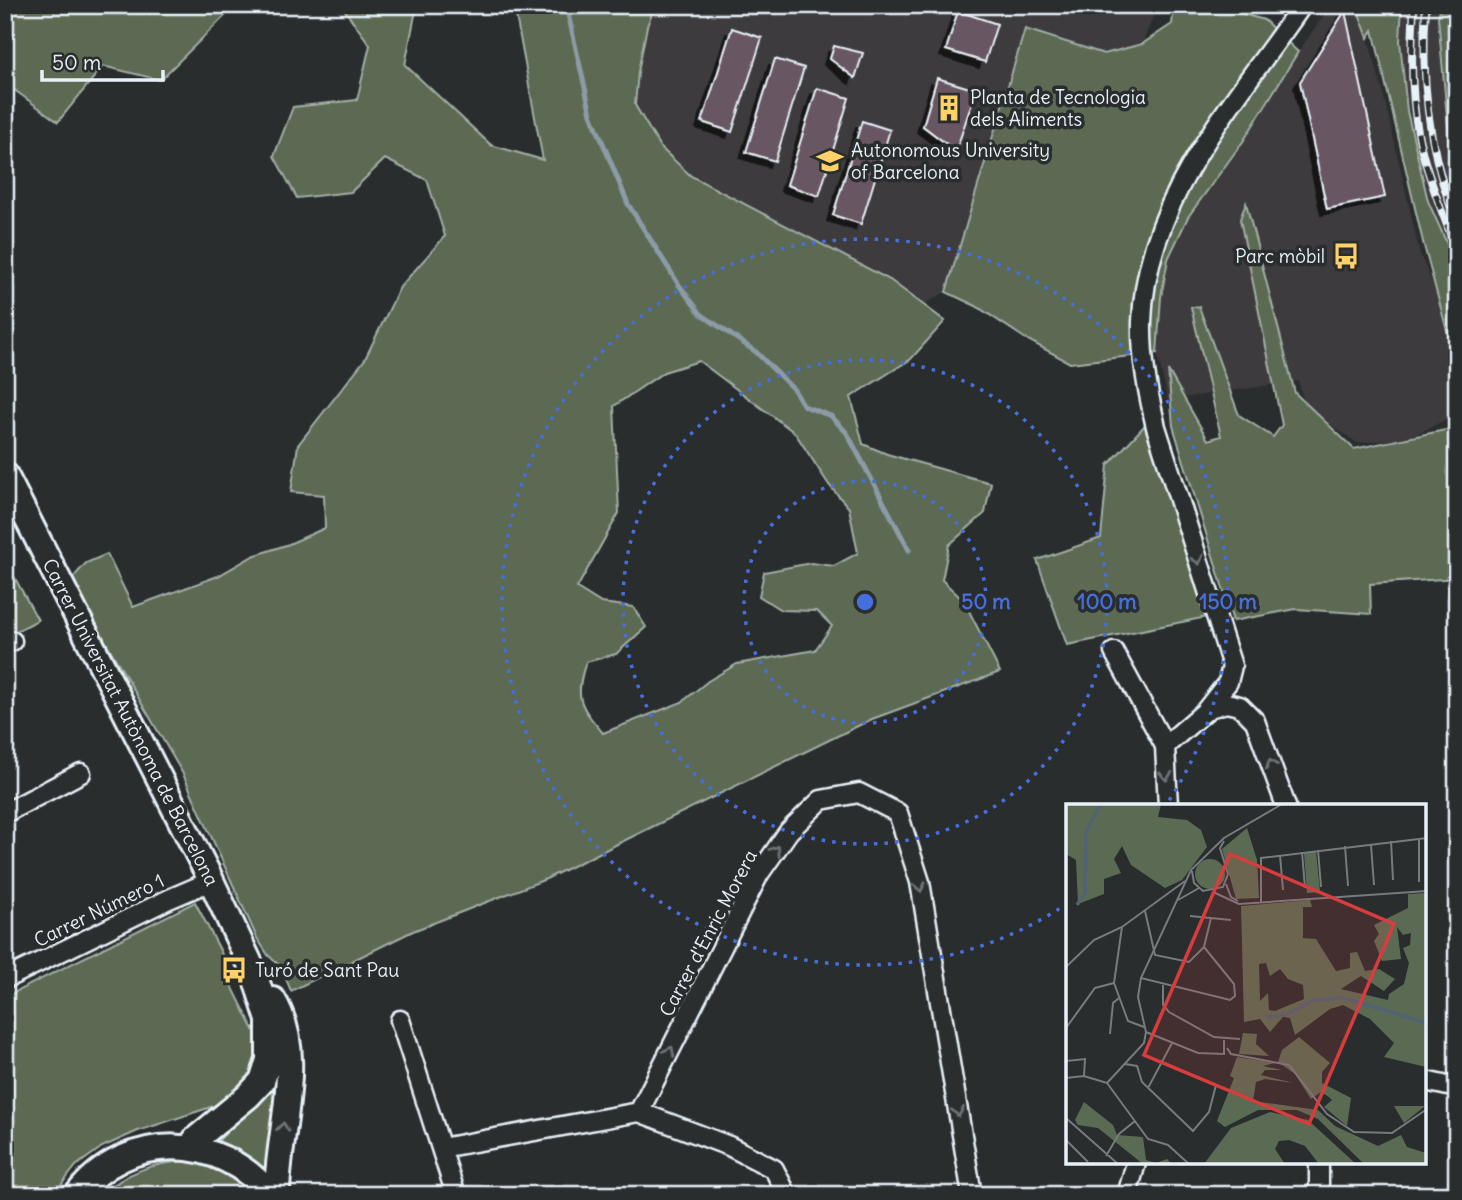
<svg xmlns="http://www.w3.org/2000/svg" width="1462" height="1200" font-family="Delius,sans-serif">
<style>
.built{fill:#3c3a3e}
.green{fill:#5b6b53;stroke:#a2aea6;stroke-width:2;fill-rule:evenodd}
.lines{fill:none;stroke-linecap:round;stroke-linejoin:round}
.stream{stroke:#8d9ba8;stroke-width:5}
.building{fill:#675762;stroke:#e8f1f8;stroke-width:2;filter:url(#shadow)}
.street-casing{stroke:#e8f1f8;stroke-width:23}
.secondary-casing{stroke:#e8f1f8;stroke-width:30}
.street{stroke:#2a2d2e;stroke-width:18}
.secondary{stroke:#2a2d2e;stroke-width:24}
.rail-casing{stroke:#e8f1f8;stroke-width:8}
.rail{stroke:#2a2d2e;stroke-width:5;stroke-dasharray:16;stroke-linecap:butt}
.oneway{stroke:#6c7275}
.ring{fill:none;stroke:#466fde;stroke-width:3.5;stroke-dasharray:3.5 7}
.labels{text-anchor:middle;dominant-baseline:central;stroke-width:7;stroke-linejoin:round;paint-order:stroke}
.poi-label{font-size:19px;fill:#e8f1f8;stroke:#2a2d2e;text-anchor:start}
.street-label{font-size:19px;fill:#e8f1f8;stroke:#2a2d2e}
.inset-river{fill:none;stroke:#516273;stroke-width:3.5}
.inset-road{fill:none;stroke:#767b7f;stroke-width:2}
.view{fill:#d83c3d;fill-opacity:0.15;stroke:#d83c3d;stroke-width:3.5}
.inset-edge{fill:none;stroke:#e8f1f8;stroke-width:3.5}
.centre{fill:#466fde;stroke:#2a2d2e;stroke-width:3.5}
.ring-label{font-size:21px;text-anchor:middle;font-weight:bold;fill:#466fde;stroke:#2a2d2e;stroke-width:7;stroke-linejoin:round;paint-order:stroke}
</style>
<defs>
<filter id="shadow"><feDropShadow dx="-6" dy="6" stdDeviation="0" flood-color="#0009"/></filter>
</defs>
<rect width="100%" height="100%" fill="#2a2d2e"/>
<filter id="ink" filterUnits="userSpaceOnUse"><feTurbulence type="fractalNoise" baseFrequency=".0143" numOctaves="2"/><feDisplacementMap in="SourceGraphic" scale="14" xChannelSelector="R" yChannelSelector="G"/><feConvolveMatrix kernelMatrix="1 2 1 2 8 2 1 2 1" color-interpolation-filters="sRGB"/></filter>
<g filter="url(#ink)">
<!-- built -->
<path class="built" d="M655,5H1158L1142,44L1104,54L1081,47L1001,102L946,292L923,305L890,280L691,176L660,147L635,105L638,72L647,26Z
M1331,5H1356L1368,38L1382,88L1420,254L1457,341V408L1447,419L1409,438L1357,443L1314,413L1303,398L1298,381L1168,400L1157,353L1161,297L1168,259L1188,216L1244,140L1298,52Z
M1402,5H1441L1438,17L1450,150L1457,170V266L1428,201L1407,111L1400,41Z"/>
<!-- green -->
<path class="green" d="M5,5H236L160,80L103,66L58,122L5,83Z
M341,5H417L405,65L491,145L543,160L514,5H655L647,26L638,72L635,105L660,147L691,176L890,280L945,321L911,359L851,397L863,444L887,454L991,483L985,513L949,545L942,580L964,601L1000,672L872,719L546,879L413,931L291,991L281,967L268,955L257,938L183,774L70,581L86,563L107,554L133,607L218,576L253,556L289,544L325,528L324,495L291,492L298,445L365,359L400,287L445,236L427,180L385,159L351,192L297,198L274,156L293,107L357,100L370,45ZM699,361L795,433L829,485L849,508L858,553L834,566L811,563L764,572L759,596L781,610L817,611L832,626L815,650L737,664L708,681L682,702L603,733C579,705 574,697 586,662L616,654L646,627L633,607L601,603L577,588L619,513L614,406L664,372Z
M1174,5H1230L1229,10L1264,20L1298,52L1244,140L1188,217L1168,259L1161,297L1157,353L1070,363L1026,339L976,306L946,292L1025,29L1104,54L1142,44L1172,24Z
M1356,5H1402L1400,41L1407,111L1428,201L1457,266V368L1423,242L1373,30L1368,38Z
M1441,5H1457V170L1450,150L1438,17Z
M1246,203L1295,393L1354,449L1455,428L1457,425V578L1370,584L1371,614L1296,609L1233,621L1173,426L1168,370L1208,440L1221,436L1191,307H1199L1239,415L1273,437L1282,425L1240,219Z
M1145,425L1207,617L1067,645L1037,560L1101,538L1108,465Z
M5,560L38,620L5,637Z
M195,902L221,952L230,982L260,1042L257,1063L249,1081L234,1096L214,1106L138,1131L102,1147L76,1166L53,1195H5V997Z
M279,1049L277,1091L268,1171H266L241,1151L218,1141L251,1108Z
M186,1161C220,1164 230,1175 257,1195H101C127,1172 152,1163 186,1161Z"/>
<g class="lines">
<!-- stream -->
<path class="stream" d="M566,5L591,114L628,204L679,285L701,314L756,352L794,390L804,406L831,416L847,433L909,550"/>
</g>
<!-- building -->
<path class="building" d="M958,11L997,24L985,62L946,50Z
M1345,11L1385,197L1327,209L1300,82Z
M732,28L762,38L732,132L702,122Z
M834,46L863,53L855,78L830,59Z
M775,59L804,68L775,161L746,152Z
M937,78L976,90L956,151L923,126Z
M817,88L849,98L819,196L787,185Z
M862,121L890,130L861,224L833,215Z"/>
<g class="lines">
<!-- street casing -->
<g class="street-casing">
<path id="street" d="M5,644L12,641
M1114,652L1165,746L1168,806
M1206,710L1228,682L1232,666L1156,427C1148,393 1141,358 1142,322C1145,198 1236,102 1302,5
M1165,746L1209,708L1226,703L1240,706L1255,721L1286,806
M5,813L81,773
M5,979L169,899L211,881
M400,1020L456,1195
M1425,1081L1457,1088
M639,1112L759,874L789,831L821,800L859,793L898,813L920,882L972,1195
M639,1112L729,1146L774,1169L787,1195
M441,1148L639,1112
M1319,1163V1195
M1127,1195L1136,1163"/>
</g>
<!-- secondary casing -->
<g class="secondary-casing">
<path id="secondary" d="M5,475L208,874L253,970L269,1020V1060L262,1081L248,1096L196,1139L190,1148
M273,1000C307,1055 277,1133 277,1195
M77,1195C126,1130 222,1133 270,1195"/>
</g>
<!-- street -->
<use href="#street" class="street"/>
<!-- secondary -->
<use href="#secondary" class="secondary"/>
<!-- rail casing -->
<g class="rail-casing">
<path id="rail" d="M1414,5C1411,55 1410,107 1423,155C1432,188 1445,220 1457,251
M1426,5C1421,73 1427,141 1450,205"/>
</g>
<!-- rail -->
<use href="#rail" class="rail"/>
</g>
<!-- one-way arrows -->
<defs><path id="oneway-chevron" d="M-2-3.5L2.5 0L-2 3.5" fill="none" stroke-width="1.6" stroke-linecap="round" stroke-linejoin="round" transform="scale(1.75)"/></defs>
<g class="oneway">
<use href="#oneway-chevron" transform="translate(1198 560) rotate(74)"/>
<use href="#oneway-chevron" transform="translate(1271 764) rotate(-110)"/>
<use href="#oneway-chevron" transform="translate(1166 776) rotate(87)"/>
<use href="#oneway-chevron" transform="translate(776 850) rotate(-56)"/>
<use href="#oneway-chevron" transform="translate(920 887) rotate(78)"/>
<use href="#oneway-chevron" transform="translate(670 1051) rotate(-63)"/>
<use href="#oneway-chevron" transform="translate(958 1112) rotate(80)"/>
<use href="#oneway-chevron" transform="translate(283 1127) rotate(-83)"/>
</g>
</g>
<!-- distance rings -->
<g class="ring">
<circle cx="865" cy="602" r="121"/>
<circle cx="865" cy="602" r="242"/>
<path d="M1068 903A363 363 0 1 1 1166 805"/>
</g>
<!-- icons -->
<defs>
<g id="building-bare" transform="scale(2.1)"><path d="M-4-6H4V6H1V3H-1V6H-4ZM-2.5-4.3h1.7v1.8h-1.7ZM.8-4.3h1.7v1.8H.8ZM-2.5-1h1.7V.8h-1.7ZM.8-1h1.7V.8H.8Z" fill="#ffd166" stroke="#2a2d2e" stroke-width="2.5" paint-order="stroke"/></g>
<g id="university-bare" transform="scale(2.1)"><path d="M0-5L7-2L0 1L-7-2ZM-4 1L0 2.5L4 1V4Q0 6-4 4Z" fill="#ffd166" stroke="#2a2d2e" stroke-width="2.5" paint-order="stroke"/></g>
<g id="bus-bare" transform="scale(2.1)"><path d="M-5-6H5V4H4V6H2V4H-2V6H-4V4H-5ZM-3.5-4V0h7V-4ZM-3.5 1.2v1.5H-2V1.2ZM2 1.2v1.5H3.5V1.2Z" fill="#ffd166" stroke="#2a2d2e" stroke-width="2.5" paint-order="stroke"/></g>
</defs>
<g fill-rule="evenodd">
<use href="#building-bare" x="949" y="108"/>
<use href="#university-bare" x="830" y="161"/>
<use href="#bus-bare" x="1346" y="256"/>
<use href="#bus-bare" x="234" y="970"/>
</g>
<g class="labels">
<!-- poi labels -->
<g class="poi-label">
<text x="970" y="97">Planta de Tecnologia<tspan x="970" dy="22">dels Aliments</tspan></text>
<text x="851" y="150">Autonomous University<tspan x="851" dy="22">of Barcelona</tspan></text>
<text x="1325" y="256" text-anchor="end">Parc mòbil</text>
<text x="255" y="970">Turó de Sant Pau</text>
</g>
<!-- street labels -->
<g class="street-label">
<text transform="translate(131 722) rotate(63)">Carrer Universitat Autònoma de Barcelona</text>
<text transform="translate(99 910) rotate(-26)">Carrer Número 1</text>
<text transform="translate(708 933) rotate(-62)">Carrer d'Enric Morera</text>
</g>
</g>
<!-- overview -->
<g transform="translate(1066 804)">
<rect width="360" height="360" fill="#2a2d2e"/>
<path d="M0,0H95L92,13L121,16L135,26L141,43L116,76L99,84L65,61L56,42L48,55L55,69L38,75V90L12,100L10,56L0,50ZM181,24L191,56L193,94L170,95L156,45ZM250,47L254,88L241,89L238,49ZM129 70a15 15 0 1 1 30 0a15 15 0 1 1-30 0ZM360,89V263L318,253L328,239L304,215L277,201L264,205L229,231L224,214L217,213L204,228L194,215L178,218L175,102L244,96L246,103H237V134L250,135L270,167L284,164V149L291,148L299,167L313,165L329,175L318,187L295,172L275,185L322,196L323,190L338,180L343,159L337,144L344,141L345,129L337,131L331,123L335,155L316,157L308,137L313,130L308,121L342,104V90ZM200,159L204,172L214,165L222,175L237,181L238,195L209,207L203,206L202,189L194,197L193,160ZM177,229L191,230L190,240L203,252L173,250ZM233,233L264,259L256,268V279L285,294L281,322L258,303L266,296L263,293L255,288L245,295L229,270L212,258L216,246ZM171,253L209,259L197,262L216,266H199L195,271L228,279L199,275L190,278L187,297L252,306L269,322L312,342L335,331L341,343L360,349V360H298L252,315L231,306H192L159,323L151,317L168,274L164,272ZM18,298L47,321L51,331L77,333L80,356L90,359L101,355L106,360H77L32,324L12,321L9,316ZM328,302H359L338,319ZM204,308L242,316L290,360H253L239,342L223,336L213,337L209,345L219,360H138L165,324Z" fill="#5b6b53" fill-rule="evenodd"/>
<path class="inset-river" d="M11,101L19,89L20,28L35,0M200,213L219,211L249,196L278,194L361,219"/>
<path class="inset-road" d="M353,35V78M325,37L327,76M305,41L308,81M279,42L282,82M252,46L255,83M236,48L239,84M214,51L217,86M126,67L128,79L137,87L157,83L162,70L154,44L158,37M160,80L165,93L172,97M147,88L173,100L361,87M112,96L133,84M195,98V54L361,34M79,107L89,151L123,158L138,143M124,112L165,116M138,143L145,114M0,163L28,136L56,123L119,77M75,174L164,196L169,192L168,180L138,143M48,179L62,217L78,223M48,179L56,123M97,181V201L103,208L148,233L174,235M0,224L29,184L48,179M80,228L132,249L158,250V236M44,230L47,199L53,194M161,244L165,250L223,261L261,310L288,328L326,329L361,305M0,257L19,255L18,272M59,260L71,262L76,278L127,327L143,308L150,281L94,257M0,274L18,272L41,279M41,279L78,239L80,228L72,193L75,174L125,66L158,34L216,0M41,279L82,335L102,341L123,360M82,284L106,239M0,314L52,360M0,336L22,358M40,352L53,330L69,317"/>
<path class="view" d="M164,50L328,120L243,320L78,251Z"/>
<rect width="360" height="360" class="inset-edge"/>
</g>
<circle cx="865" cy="602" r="10" class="centre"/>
<g class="ring-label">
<text x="986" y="609">50 m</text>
<text x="1107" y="609">100 m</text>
<text x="1228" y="609">150 m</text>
</g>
<!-- margin -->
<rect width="1462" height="1200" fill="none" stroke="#2a2d2e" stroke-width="28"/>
<rect x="14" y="14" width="1434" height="1172" fill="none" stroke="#e8f1f8" stroke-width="2.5" filter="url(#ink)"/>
<!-- scale -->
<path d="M42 70v10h121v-10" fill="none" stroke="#e8f1f8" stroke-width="3.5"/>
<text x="52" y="70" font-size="21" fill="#e8f1f8" stroke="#2a2d2e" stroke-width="5" paint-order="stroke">50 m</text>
</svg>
